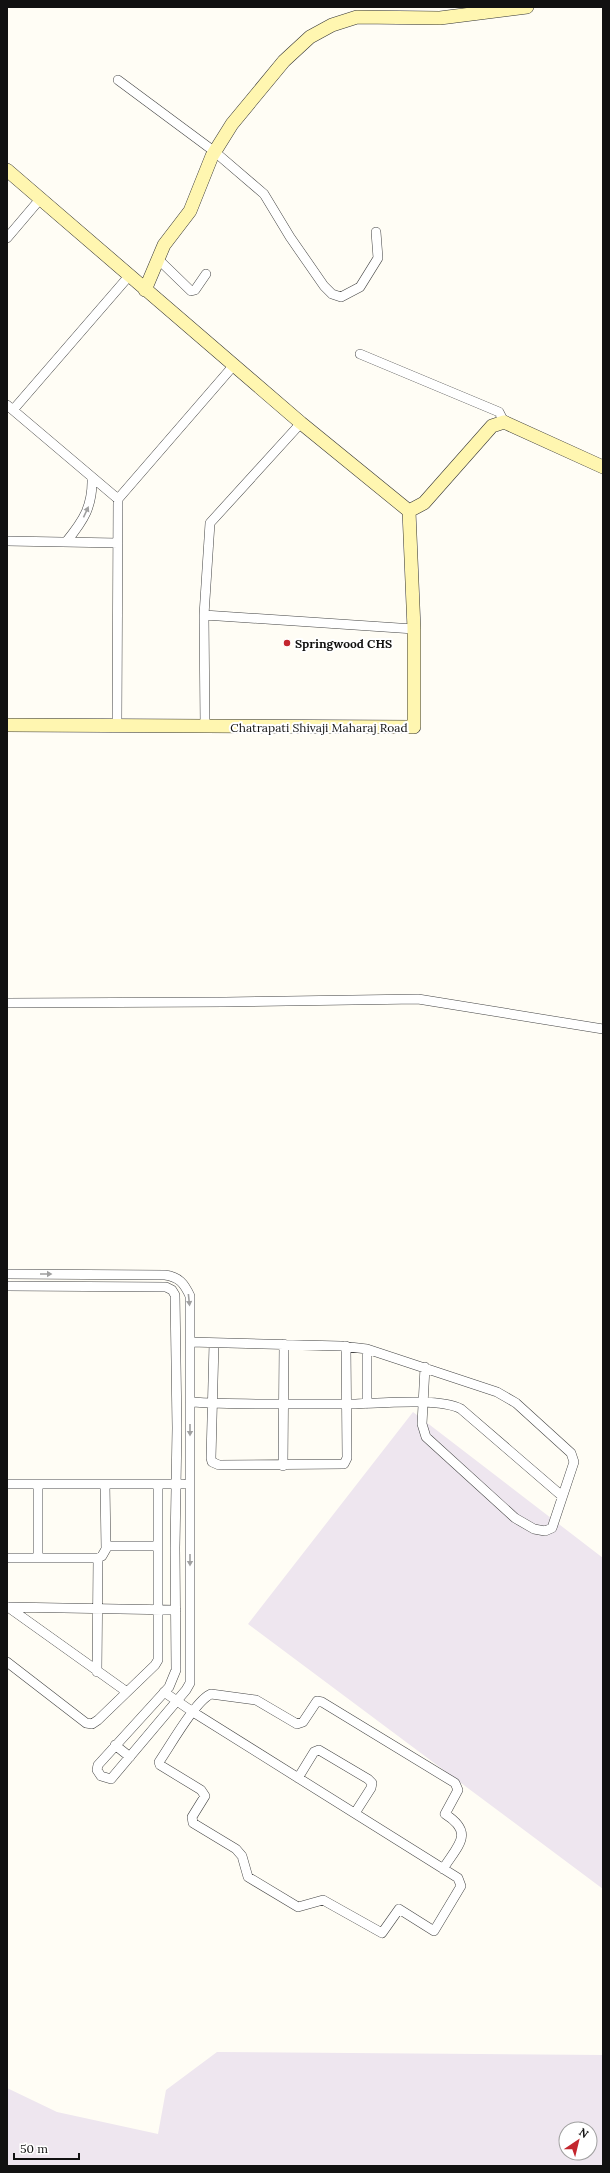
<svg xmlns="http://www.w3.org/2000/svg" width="610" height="2173" font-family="Lora,serif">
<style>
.industrial{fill:#eee6ef;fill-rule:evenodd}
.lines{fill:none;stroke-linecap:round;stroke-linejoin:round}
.street-casing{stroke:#444;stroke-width:10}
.secondary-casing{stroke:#333;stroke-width:14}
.street{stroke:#fff;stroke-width:9}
.secondary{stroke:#fff6b0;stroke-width:13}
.oneway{fill:#a0a0a0}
.poi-dot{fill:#c4262e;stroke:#fff;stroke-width:1.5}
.labels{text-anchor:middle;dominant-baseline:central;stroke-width:4;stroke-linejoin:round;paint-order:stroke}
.poi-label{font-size:12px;font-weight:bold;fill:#111;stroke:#fff;text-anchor:start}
.street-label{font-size:12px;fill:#111;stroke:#fff}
</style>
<rect width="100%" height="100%" fill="#fffdf5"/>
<!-- industrial -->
<path class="industrial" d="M413,1412L603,1558V1889L248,1624Z
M217,2052L603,2055V2166H7V2088L57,2112L158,2134L166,2090ZM566,2129H590V2153H566Z"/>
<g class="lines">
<!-- street casing -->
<g class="street-casing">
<path id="street" d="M118,80L215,152L264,194L290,237L324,286L332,294L341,297L360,287L378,258L376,232
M7,238L41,198
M158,259L191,291L195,290L206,274
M360,354L499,412L504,422
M7,405L118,499L117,725
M13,410L129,276
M118,499L234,365
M7,541L118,543
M66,542C84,520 93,506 92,477
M204,615L414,629
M205,726L204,615L210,523L301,423
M7,1003L225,1002L418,999L603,1029
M7,1274L165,1275C179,1277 184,1283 190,1296V1683L186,1690L111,1779L101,1776L97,1770L98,1765L169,1687L176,1670L175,1548L177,1428L175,1295L172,1290L166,1287L7,1286
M190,1342L341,1346L367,1349L497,1392L516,1403L571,1453L574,1462L552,1528L545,1531L534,1529L515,1518L426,1437L422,1424L425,1367
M214,1343L211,1458L212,1462L219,1465L344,1464L347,1458L346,1346
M367,1349V1404
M190,1402C242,1405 294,1404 346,1404C374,1404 438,1397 461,1409L562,1496
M283,1466L284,1344
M7,1484H183
M38,1484V1558
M106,1546H158
M7,1558H98L102,1556L106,1549L105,1484
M7,1607L176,1610
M8,1607L127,1692
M7,1662L86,1723L92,1724L98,1720L155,1665L158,1660V1484
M97,1672L98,1558
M164,1692L193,1712L458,1878L461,1886L434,1931L399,1909L382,1933L323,1900L298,1907L248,1877L242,1856L236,1849L193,1823L192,1817L205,1796L201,1790L160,1765L159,1762C170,1746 196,1700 211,1694L256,1700L297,1724L303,1722L317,1701L322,1702L455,1783L458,1790L445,1814C475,1833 458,1845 443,1869
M115,1745L130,1757
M298,1778L314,1752L319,1750L368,1779L372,1783L371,1788L355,1813"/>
</g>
<!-- secondary casing -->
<g class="secondary-casing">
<path id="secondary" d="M7,170L301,423L409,511
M145,290L164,245L190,211L212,156L232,124L284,61L310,37L332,25L357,17L440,18L527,7
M409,511L424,503L492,426L504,422L603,467
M7,725L414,727V629L409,511"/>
</g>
<!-- street -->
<use href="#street" class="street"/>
<!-- secondary -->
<use href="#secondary" class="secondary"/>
</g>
<!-- one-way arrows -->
<defs><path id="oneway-solid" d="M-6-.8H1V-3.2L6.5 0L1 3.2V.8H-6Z"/></defs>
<g class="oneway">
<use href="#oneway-solid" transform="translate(86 512) rotate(-65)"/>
<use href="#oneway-solid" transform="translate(46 1274)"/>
<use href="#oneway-solid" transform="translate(189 1300) rotate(84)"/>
<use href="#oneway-solid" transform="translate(190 1430) rotate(90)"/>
<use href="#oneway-solid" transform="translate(190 1560) rotate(90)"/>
</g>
<!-- markers -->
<circle class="poi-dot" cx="287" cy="643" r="4"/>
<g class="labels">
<!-- poi labels -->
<g class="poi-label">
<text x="295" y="643">Springwood CHS</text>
</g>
<!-- street labels -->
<g class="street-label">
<text x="319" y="727">Chatrapati Shivaji Maharaj Road</text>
</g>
</g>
<!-- border -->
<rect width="610" height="2173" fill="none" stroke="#111111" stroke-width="16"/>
<!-- north arrow -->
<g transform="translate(578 2141) rotate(35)"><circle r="19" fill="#ffffff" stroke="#a0a0a0"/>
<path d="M0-3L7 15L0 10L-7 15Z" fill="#c4262e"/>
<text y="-6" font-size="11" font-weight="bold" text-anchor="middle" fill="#111111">N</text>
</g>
<!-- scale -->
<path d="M14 2153v6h65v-6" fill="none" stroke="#111111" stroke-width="2"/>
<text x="20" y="2153" font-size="12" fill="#111111" stroke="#ffffff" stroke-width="3" paint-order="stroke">50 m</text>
</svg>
